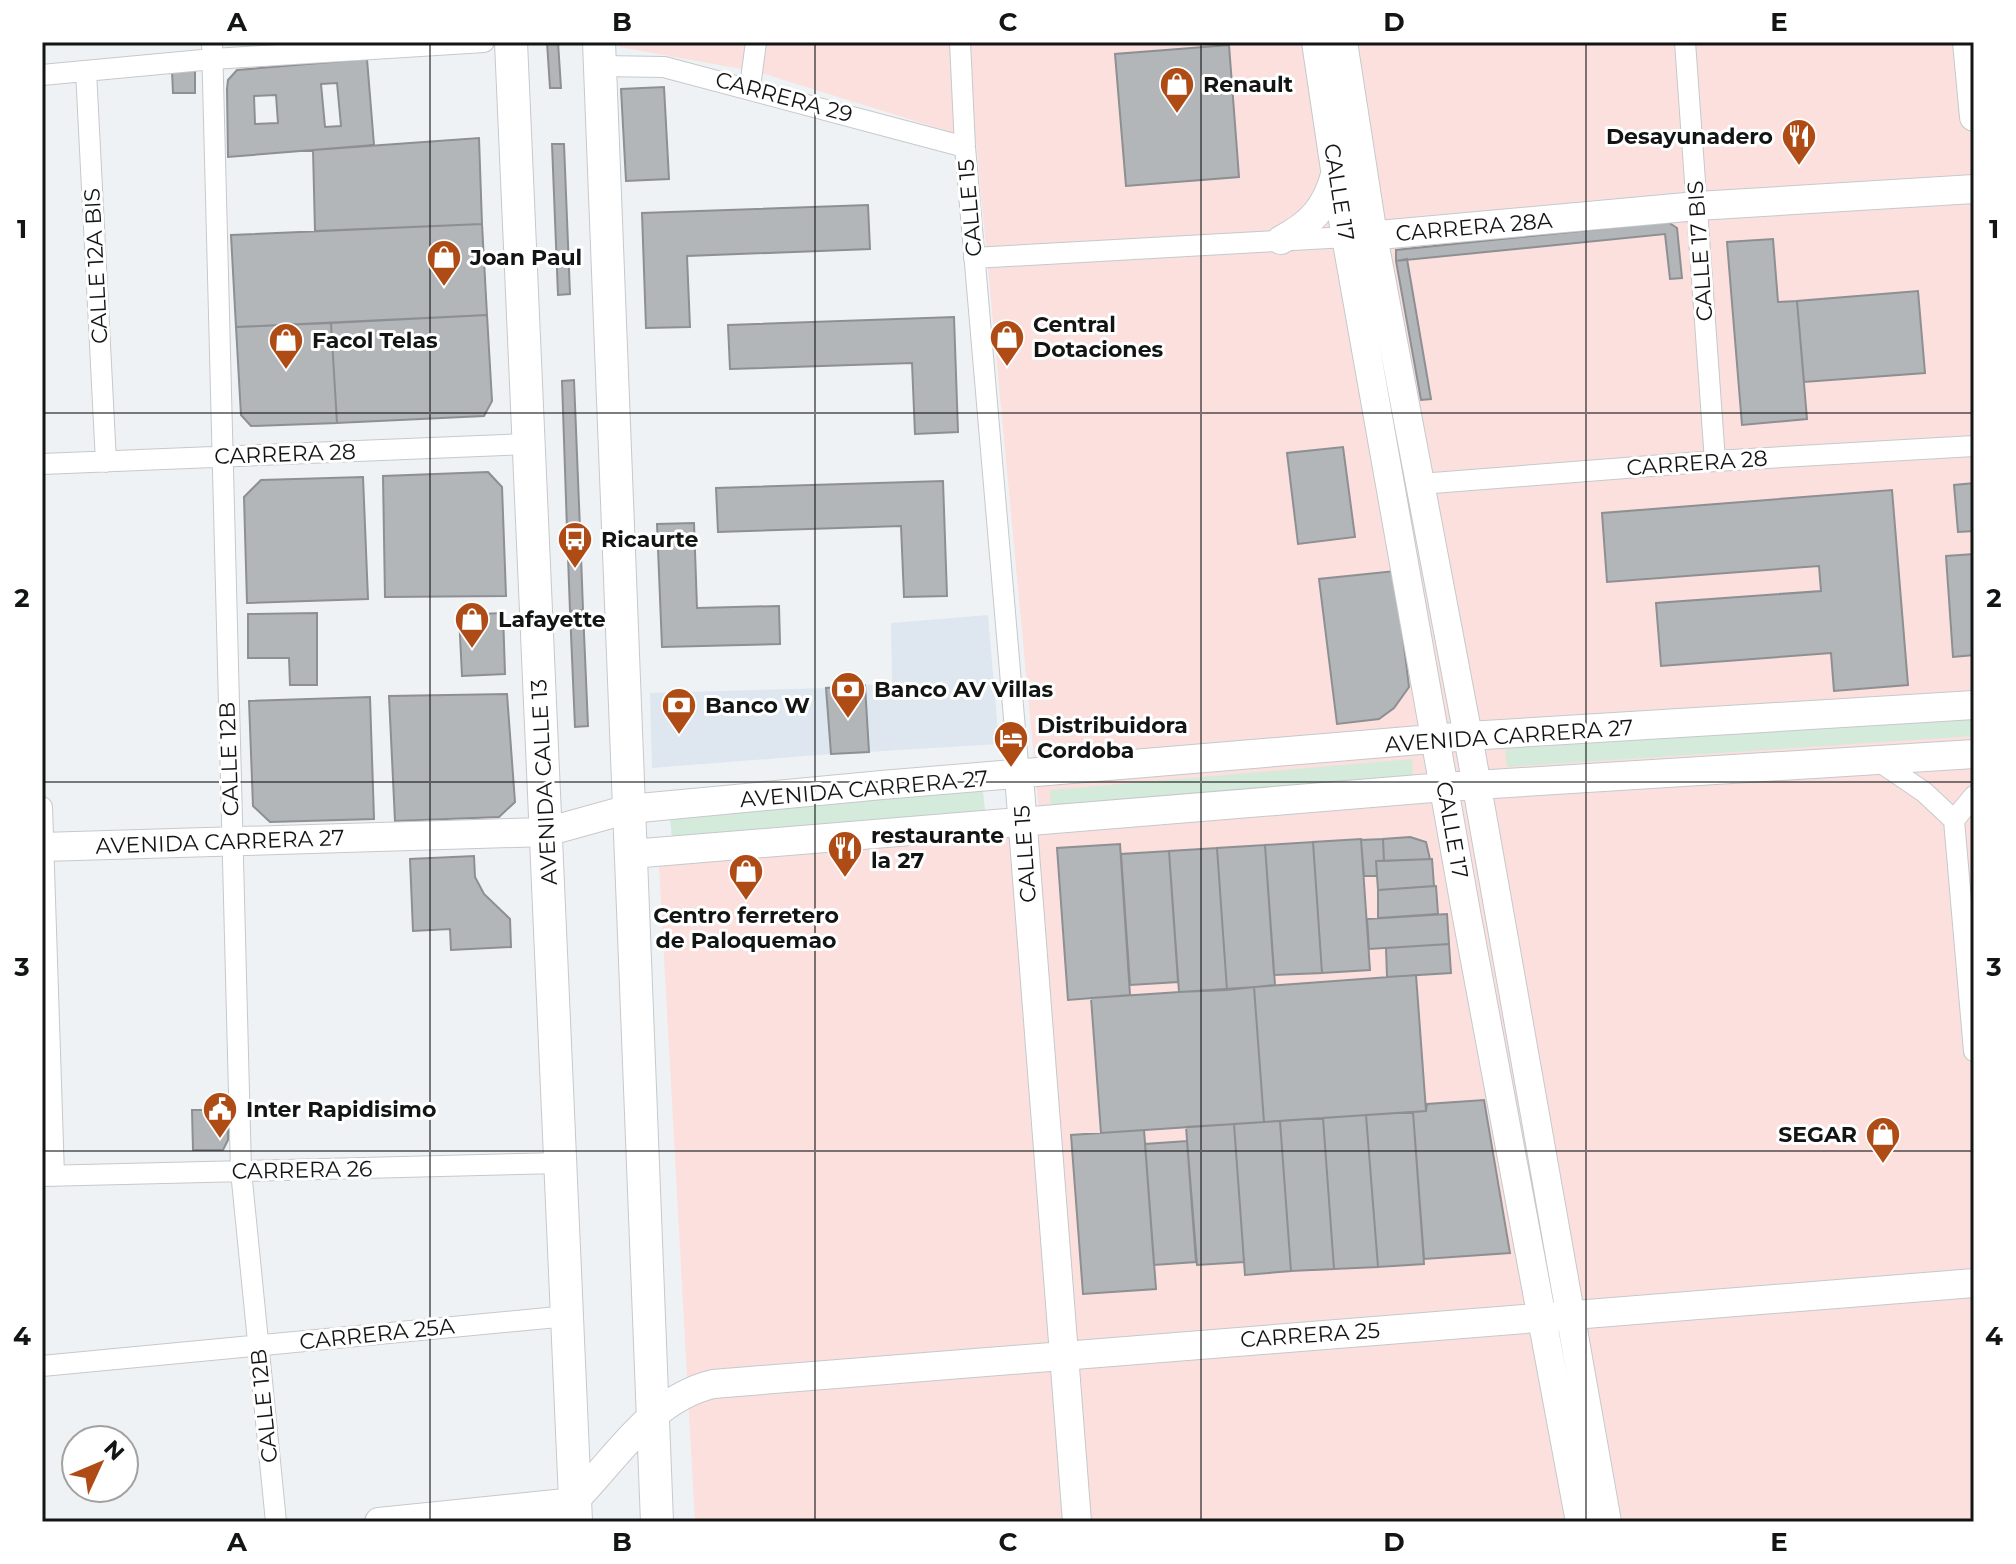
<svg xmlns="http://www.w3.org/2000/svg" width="2016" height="1564" font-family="Montserrat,sans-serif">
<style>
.built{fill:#dee7ef}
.industrial{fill:#fbe0de}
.green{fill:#d4eada}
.building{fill:#b3b6b8;stroke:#8d8f92;stroke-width:2;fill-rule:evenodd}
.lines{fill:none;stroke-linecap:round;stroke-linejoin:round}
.street-casing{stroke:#c6c9cc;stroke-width:22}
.secondary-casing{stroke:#c6c9cc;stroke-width:30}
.primary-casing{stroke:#c6c9cc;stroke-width:34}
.street{stroke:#fff;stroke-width:20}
.secondary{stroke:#fff;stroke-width:28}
.primary{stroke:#fff;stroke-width:32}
.grid{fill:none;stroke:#131414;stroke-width:2;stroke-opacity:0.55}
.labels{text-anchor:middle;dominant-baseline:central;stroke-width:6;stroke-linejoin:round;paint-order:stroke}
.poi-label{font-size:22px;font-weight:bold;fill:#131414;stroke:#fff;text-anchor:start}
.street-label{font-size:22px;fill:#131414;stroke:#fff}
.neatline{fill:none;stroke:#131414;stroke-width:3}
.grid-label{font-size:26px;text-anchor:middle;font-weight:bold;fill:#131414}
</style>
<rect width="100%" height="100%" fill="#eff2f4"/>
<!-- built -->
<path class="built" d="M988,615L999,744L869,752L865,685L892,684L891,623Z
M826,688L831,754L652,768L650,693Z"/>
<!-- industrial -->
<path class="industrial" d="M619,42H1974V1522H695L659,866L1041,834L976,140L758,72L619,47Z"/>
<!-- green -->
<path class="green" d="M1974,718V736L1507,767L1505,749Z
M1412,759L1413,778L1051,808L1050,790Z
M983,791L985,811L672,839L670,818Z"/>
<!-- building -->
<path class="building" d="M547,42H558L561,88H550Z
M1229,45L1239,177L1126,186L1115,54Z
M367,59L374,145L228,157L227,89L228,80L237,70ZM337,83L341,126L325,127L321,84ZM276,95L278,123L255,124L254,96Z
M195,70V93H173L172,71Z
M664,87L669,179L626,181L621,89Z
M479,138L482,224L315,231L313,150Z
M552,144H564L570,294L558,295Z
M868,205L870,249L687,256L690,327L646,328L642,213Z
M1668,222L1677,228L1682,278L1670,279L1665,234L1396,261V250Z
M482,224L487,315L236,327L231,235Z
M1773,239L1778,302L1797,301L1807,419L1742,425L1727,242Z
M1407,259L1431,399L1421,400L1396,261Z
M1918,291L1925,373L1804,382L1797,301Z
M487,315L492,401L484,416L337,423L331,323Z
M954,317L958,432L915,434L912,363L730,369L728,325Z
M331,323L337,423L251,426L241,415L236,327Z
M574,380L580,529H567L562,381Z
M1343,447L1355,537L1298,544L1287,453Z
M488,472L502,487L506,596L385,597L383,476Z
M363,477L368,599L247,603L244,497L261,480Z
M943,481L947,596L904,597L901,526L718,532L716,488Z
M1974,483V531L1958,532L1954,485Z
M1892,490L1908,685L1834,691L1831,653L1661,666L1656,603L1821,591L1819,566L1607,582L1602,513Z
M694,523L697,608L779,606L780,644L662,647L657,524Z
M567,529H580L583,610L570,611Z
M1974,554V655L1953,657L1946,556Z
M1395,571L1409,687L1394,708L1379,719L1337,724L1319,579Z
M583,610L588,726L575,727L570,611Z
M317,613V685H290L289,658H248V614Z
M503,613L505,674L462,676L459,615Z
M865,685L869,752L831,754L826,688Z
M507,694L515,802L499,817L395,821L389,696Z
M370,697L374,819L270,822L253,806L249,701Z
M1410,837L1426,842L1430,859L1384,861L1383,839Z
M1361,839L1370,970L1322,973L1313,842Z
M1383,839L1384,861H1376L1377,876H1364L1361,840Z
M1313,842L1322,973L1274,975L1265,845Z
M1120,844L1130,995L1068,1000L1057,848Z
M1265,845L1275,985L1227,990L1217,848Z
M1217,848L1227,990L1179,992L1169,851Z
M1169,851L1178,982L1130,985L1121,854Z
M474,856L475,877L484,894L510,919L511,947L451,950L450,929L413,931L410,859Z
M1432,859L1434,886L1378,890L1376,861Z
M1436,886L1438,914L1378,918V890Z
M1447,914L1449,944L1369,949L1367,919Z
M1449,944L1451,973L1387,977L1386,948Z
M1416,975L1426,1111L1264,1122L1254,987Z
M1254,987L1264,1122L1101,1133L1091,998Z
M1484,1100L1510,1253L1424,1259L1413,1112L1426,1111L1427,1104Z
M192,1110H228V1140L223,1150H193Z
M1413,1112L1424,1264L1378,1267L1366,1115Z
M1366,1115L1378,1267L1334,1269L1323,1118Z
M1323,1118L1334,1269L1291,1271L1280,1121Z
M1280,1121L1291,1271L1245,1275L1234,1124Z
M1234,1124L1244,1262L1197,1265L1186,1127Z
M1144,1130L1156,1289L1083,1294L1071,1135Z
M1187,1141L1196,1262L1154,1265L1145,1144Z"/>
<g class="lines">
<!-- street casing -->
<g class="street-casing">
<path id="street" d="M212,42L241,1171L276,1522
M960,42L965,147L1019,776
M1685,42L1715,461
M600,66L664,67L965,147
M86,71L106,462
M42,75L213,59L484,42
M750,87L756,42
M974,258L1347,237
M42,464L528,444
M1420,484L1715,461L1974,446
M1877,760L1924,792L1954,820
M1974,796L1954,820L1974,1051
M42,807L54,1176
M42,1176L562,1163
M42,1366L568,1316"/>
</g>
<!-- secondary casing -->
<g class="secondary-casing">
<path id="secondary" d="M1316,42L1340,203L1466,912L1580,1522
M1343,42L1373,236L1468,736L1607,1522
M1967,42L1974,117
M1357,237L1697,206L1974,189
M1281,240C1311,224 1326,208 1335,175
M1019,776L1077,1522
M42,847L546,832L629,809L882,785L1468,736L1974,705
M631,854L1444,787L1974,754
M379,1522L575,1502
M550,1522C607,1479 639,1402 713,1384L1974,1283"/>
</g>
<!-- primary casing -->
<g class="primary-casing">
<path id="primary" d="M511,42L576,1522
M599,42L657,1522"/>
</g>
<!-- street -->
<use href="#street" class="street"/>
<!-- secondary -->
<use href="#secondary" class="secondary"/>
<!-- primary -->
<use href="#primary" class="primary"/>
</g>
<!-- grid -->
<path class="grid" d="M430,42V1522M815,42V1522M1201,42V1522M1586,42V1522M42,413H1974M42,782H1974M42,1151H1974"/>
<!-- icons -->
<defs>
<g id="shop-pin" transform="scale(1.8)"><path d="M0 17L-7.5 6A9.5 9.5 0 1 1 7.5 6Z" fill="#af4c15" stroke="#fff"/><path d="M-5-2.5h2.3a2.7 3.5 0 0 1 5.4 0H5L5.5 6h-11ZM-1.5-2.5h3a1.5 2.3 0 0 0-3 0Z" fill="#fff"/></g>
<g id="restaurant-pin" transform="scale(1.8)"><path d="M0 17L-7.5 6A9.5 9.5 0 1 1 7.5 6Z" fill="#af4c15" stroke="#fff"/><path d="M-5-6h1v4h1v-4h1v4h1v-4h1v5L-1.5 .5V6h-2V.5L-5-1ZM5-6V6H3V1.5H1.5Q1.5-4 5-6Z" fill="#fff"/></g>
<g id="bus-pin" transform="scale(1.8)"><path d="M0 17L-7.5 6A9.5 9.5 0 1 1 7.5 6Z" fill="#af4c15" stroke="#fff"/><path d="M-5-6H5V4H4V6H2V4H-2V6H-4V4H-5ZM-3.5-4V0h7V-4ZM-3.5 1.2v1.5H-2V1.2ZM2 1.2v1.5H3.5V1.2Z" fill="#fff"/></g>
<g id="bank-pin" transform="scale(1.8)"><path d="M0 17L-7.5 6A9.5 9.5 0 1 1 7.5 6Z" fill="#af4c15" stroke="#fff"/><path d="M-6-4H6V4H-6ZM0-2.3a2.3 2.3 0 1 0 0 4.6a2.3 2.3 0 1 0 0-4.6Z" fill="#fff"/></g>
<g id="hotel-pin" transform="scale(1.8)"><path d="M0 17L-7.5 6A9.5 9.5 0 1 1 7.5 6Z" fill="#af4c15" stroke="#fff"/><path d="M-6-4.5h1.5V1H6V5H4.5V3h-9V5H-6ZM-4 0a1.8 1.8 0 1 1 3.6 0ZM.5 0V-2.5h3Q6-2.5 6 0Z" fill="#fff"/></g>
<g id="civic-pin" transform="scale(1.8)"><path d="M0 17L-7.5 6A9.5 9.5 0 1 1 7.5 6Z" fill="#af4c15" stroke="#fff"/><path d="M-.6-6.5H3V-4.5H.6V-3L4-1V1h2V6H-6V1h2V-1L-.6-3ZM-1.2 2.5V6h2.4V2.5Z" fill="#fff"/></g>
</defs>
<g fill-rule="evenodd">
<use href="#shop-pin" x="1177" y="84"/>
<use href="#restaurant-pin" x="1799" y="136"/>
<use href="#shop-pin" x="444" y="257"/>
<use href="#shop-pin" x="1007" y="337"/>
<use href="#shop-pin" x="286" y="340"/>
<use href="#bus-pin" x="575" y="539"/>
<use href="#shop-pin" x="472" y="619"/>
<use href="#bank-pin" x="848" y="689"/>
<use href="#bank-pin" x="679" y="705"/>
<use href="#hotel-pin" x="1011" y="738"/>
<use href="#restaurant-pin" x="845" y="848"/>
<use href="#shop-pin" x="746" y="871"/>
<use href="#civic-pin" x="220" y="1109"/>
<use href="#shop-pin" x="1883" y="1134"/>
</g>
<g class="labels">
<!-- poi labels -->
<g class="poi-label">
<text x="1203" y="84">Renault</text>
<text x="1773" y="136" text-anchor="end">Desayunadero</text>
<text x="470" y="257">Joan Paul</text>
<text x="1033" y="324">Central<tspan x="1033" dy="25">Dotaciones</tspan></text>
<text x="312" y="340">Facol Telas</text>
<text x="601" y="539">Ricaurte</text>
<text x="498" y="619">Lafayette</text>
<text x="874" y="689">Banco AV Villas</text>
<text x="705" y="705">Banco W</text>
<text x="1037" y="725">Distribuidora<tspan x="1037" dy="25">Cordoba</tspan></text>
<text x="871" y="835">restaurante<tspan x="871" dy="25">la 27</tspan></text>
<text x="746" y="915" text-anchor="middle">Centro ferretero<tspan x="746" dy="25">de Paloquemao</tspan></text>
<text x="246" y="1109">Inter Rapidisimo</text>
<text x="1857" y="1134" text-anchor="end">SEGAR</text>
</g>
<!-- street labels -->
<g class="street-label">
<text transform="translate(784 97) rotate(15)">CARRERA 29</text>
<text transform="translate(1339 192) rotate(81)">CALLE 17</text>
<text transform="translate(970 208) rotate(-95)">CALLE 15</text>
<text transform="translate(1474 227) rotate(-5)">CARRERA 28A</text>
<text transform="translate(1700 251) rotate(-94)">CALLE 17 BIS</text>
<text transform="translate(96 266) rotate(-93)">CALLE 12A BIS</text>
<text transform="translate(285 454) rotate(-2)">CARRERA 28</text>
<text transform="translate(1697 463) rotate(-4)">CARRERA 28</text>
<text transform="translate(1509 736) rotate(-4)">AVENIDA CARRERA 27</text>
<text transform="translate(229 759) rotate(-92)">CALLE 12B</text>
<text transform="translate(544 782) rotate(-93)">AVENIDA CALLE 13</text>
<text transform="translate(864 789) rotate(-5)">AVENIDA CARRERA 27</text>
<text transform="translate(1452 830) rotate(80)">CALLE 17</text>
<text transform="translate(220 842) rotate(-2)">AVENIDA CARRERA 27</text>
<text transform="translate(1025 854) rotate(-94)">CALLE 15</text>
<text transform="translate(302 1170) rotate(-1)">CARRERA 26</text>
<text transform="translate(377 1334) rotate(-6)">CARRERA 25A</text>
<text transform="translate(1310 1335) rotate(-4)">CARRERA 25</text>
<text transform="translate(264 1406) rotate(-96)">CALLE 12B</text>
</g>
</g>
<!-- border -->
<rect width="2016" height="1564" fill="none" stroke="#ffffff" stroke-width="88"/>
<!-- north arrow -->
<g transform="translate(100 1464) rotate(46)"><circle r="38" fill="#ffffff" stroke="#a1a1a1" stroke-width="2"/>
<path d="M0-6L14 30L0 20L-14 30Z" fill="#af4c15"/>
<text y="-12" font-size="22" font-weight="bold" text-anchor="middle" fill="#131414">N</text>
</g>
<rect x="44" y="44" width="1928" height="1476" class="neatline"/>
<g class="grid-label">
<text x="237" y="31">A</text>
<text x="622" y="31">B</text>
<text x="1008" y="31">C</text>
<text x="1394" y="31">D</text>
<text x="1779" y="31">E</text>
<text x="22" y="238">1</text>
<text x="1994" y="238">1</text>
<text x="22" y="607">2</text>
<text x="1994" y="607">2</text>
<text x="22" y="976">3</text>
<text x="1994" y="976">3</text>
<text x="22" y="1345">4</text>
<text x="1994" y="1345">4</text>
<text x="237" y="1551">A</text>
<text x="622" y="1551">B</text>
<text x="1008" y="1551">C</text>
<text x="1394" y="1551">D</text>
<text x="1779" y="1551">E</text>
</g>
</svg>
